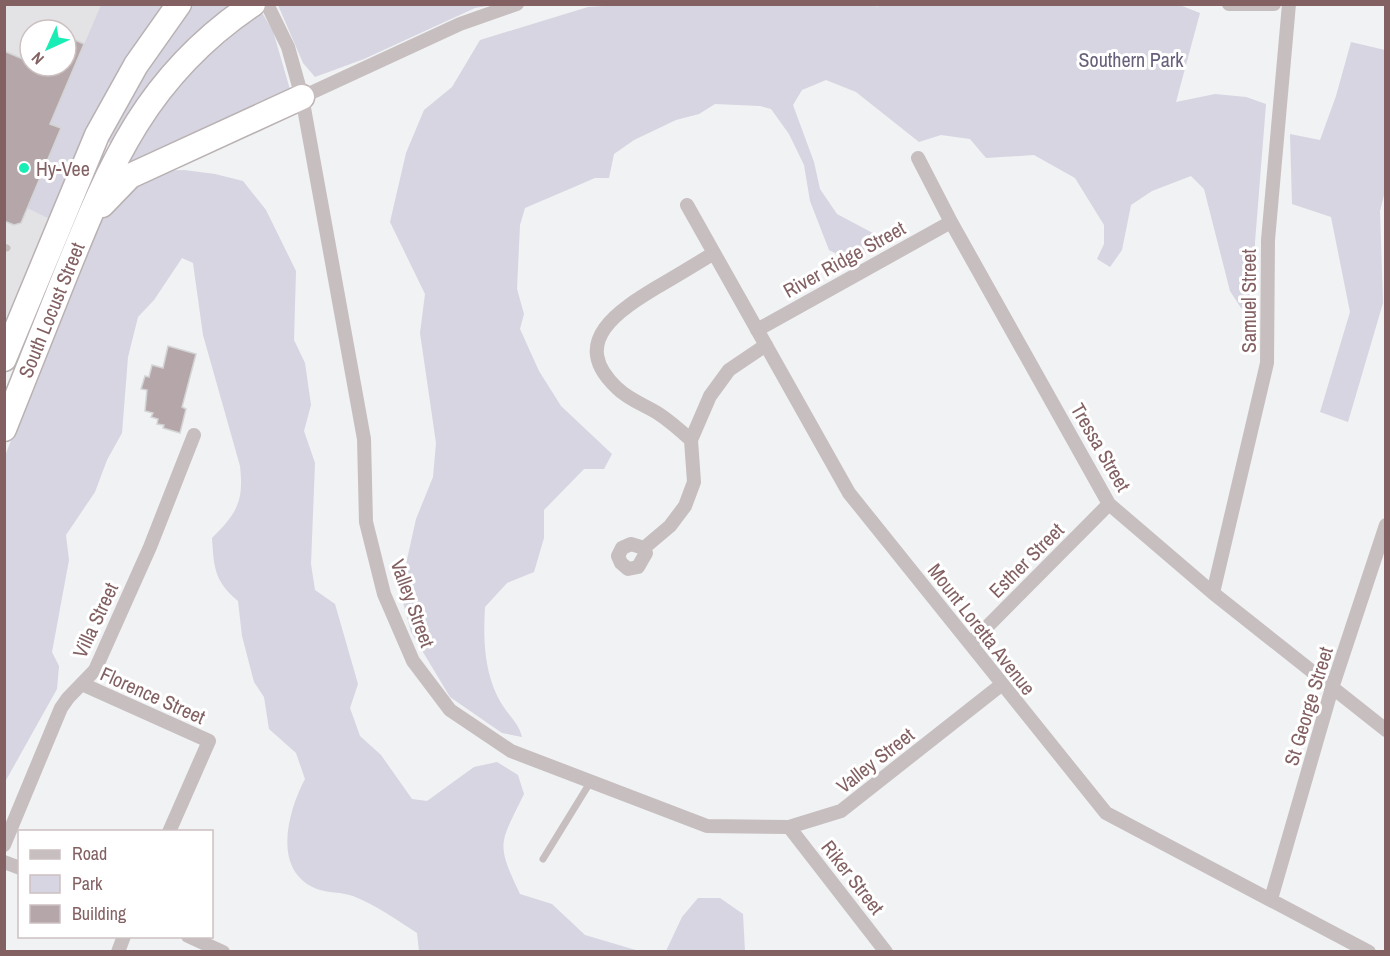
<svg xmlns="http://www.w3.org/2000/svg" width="1390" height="956" font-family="'Archivo Narrow',sans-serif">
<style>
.built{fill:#e3e3e5;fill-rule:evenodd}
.green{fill:#d6d5e1}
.building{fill:#b5a7a9;stroke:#d3d4d5;stroke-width:1.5}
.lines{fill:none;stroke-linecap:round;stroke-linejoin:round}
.highway-casing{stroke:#b9b1b2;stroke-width:27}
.lane{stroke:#c7bebf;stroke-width:7}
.street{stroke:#c7bebf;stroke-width:14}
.highway{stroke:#fff;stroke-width:24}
.poi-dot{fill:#17edb4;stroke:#fff;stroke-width:2}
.labels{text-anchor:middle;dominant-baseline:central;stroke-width:6;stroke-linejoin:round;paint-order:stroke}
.park-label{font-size:20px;fill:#68607a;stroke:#fff}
.poi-label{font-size:20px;fill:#836163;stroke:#fff;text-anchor:start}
.street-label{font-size:20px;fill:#836163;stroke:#fff}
</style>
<rect width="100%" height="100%" fill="#f0f2f4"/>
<!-- built -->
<path class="built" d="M5,5H126L54,221L5,344ZM30,30H66V66H30Z"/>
<!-- green -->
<path class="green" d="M101,5H167L54,221L27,208L60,128L50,124Z
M188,5H234L115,145L104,140L132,84Z
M278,5H492L475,8L364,59L315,77L303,63Z
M618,5L874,4L877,7L878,4H1177L1200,13L1176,102L1215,94L1246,97L1266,104L1255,242V293L1251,306L1241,308L1230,291L1204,189L1191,176L1152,191L1131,205L1122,250L1110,267L1097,259L1104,244V225L1075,178L1034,155L986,158L970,139L941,135L919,142L856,92L826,80L802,90L793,105L814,162L820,189L837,214L884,239L866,253L849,260L829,250L810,201L804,165L789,134L771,109L760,106L715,104L699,114L676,120L634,140L614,154L609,178H595L525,208L520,225L517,289L524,314L520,329L539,371L561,406L612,454L604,469H584L544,510V538L534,572L507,583L485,607C483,640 484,676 503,706C510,717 519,724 522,737L502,733L450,697L411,632L400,591L416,519L433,477L436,443L420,333L425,294L390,222L406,153L424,110L452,87L480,40L588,7Z
M261,11L273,31L291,93L126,167V158L176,84Z
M1351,42L1385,50L1386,187L1380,211L1383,303L1348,422L1320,412L1350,312L1331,217L1292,204L1290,134L1320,140L1336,96Z
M184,170L215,174L243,181L266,210L296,271L294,340L305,363L311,405L304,431L315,463L311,564L315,590L335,604L358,684L350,708L360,736L381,755L412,799L427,801L474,767L497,762L518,775L524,794C500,844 495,842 520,894L552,904L585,935L639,951H666L682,917L698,898H720L743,914L745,951H419L417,933C397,920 376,905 353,896C341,892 328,893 317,889C271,871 288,811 305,779L296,753L269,729L264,697L254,682L242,636L238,601C214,581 214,567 212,538C237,513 244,502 240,466L203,335L193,263L182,258L154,300L138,317L128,357L122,433L107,460L95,492L66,535L69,560L52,652L59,666L57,689L5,782V456L68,293L100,222L116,202L155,171Z"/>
<!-- building -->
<path class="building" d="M66,36L84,44L50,124L61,128L21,223L14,225L4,221V51L30,62V66H66Z
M168,346L196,354L182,407L186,409L180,433L163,428L164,425L157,424L158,419L151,417L153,413L145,411L147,390L141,389L145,376L149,377L152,365L163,368Z"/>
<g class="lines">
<!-- highway casing -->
<g class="highway-casing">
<path id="highway" d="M102,205L130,176L302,97
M4,359L97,135L136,65L179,4
M4,429C24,378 45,327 65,276C111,162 147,75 253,4"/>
</g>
<!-- lane -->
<path class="lane" d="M4,247L7,248
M543,859L591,781"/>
<!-- street -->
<path class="street" d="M267,4L288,47L302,97L364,439L366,522L384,594L413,661L450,710L511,751L707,826L789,827L841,811L1001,685
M1229,4H1274
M302,97L460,24L517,4
M918,158L951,222L1109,504L1213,593L1386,730
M687,205L849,493L1106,813L1369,952
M757,330L951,222
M691,440C681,431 671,422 659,414C645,405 629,400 617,388C567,341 621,309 659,286C678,275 696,264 714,253
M644,548L646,553L638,567L628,569L621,563L618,556L622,548L631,544L644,548L670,526L685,506L694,482L691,440L710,396L729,370L766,345
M1213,593L1267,363L1268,240L1289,4
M971,643L1109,504
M82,684L209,741L169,832
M789,827L886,952
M4,845L61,708L68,698L95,670L150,547L194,435
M4,862L20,868
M1271,899L1332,688L1386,525
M188,936L223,952
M118,952L124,936"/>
<!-- highway -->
<use href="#highway" class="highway"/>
</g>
<!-- markers -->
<circle class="poi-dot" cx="24" cy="168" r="6"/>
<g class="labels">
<!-- park labels -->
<g class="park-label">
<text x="1131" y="59">Southern Park</text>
</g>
<!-- poi labels -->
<g class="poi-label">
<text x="36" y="168">Hy-Vee</text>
</g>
<!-- street labels -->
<g class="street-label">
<text transform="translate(844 259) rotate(-29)">River Ridge Street</text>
<text transform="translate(1248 301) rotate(-90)">Samuel Street</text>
<text transform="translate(51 310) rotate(-68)">South Locust Street</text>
<text transform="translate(1101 447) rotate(60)">Tressa Street</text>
<text transform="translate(1026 560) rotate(-45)">Esther Street</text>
<text transform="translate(413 603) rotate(70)">Valley Street</text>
<text transform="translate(95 620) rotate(-65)">Villa Street</text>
<text transform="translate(982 629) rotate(52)">Mount Loretta Avenue</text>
<text transform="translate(153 695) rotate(24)">Florence Street</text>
<text transform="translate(1308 706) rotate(-73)">St George Street</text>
<text transform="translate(875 760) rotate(-38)">Valley Street</text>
<text transform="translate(853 877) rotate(52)">Riker Street</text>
</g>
</g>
<!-- border -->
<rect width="1390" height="956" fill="none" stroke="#836163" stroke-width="12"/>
<!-- legend -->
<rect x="18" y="830" width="195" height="108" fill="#ffffff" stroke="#cdc0c1" stroke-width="1.5"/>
<rect x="30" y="850" width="30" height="9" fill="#c7bebf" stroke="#cdc0c1" stroke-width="1.5"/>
<text x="72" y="860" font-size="18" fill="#836163">Road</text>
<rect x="30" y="875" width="30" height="18" fill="#d6d5e1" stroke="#cdc0c1" stroke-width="1.5"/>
<text x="72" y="890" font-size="18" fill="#836163">Park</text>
<rect x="30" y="905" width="30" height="18" fill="#b5a7a9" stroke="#cdc0c1" stroke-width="1.5"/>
<text x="72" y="920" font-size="18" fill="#836163">Building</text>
<!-- north arrow -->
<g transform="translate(48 48) rotate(225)"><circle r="28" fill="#ffffff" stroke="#cdc0c1" stroke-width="1.5"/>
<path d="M0-4.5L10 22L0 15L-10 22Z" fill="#17edb4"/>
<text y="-9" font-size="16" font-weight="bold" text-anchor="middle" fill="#836163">N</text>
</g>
</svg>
